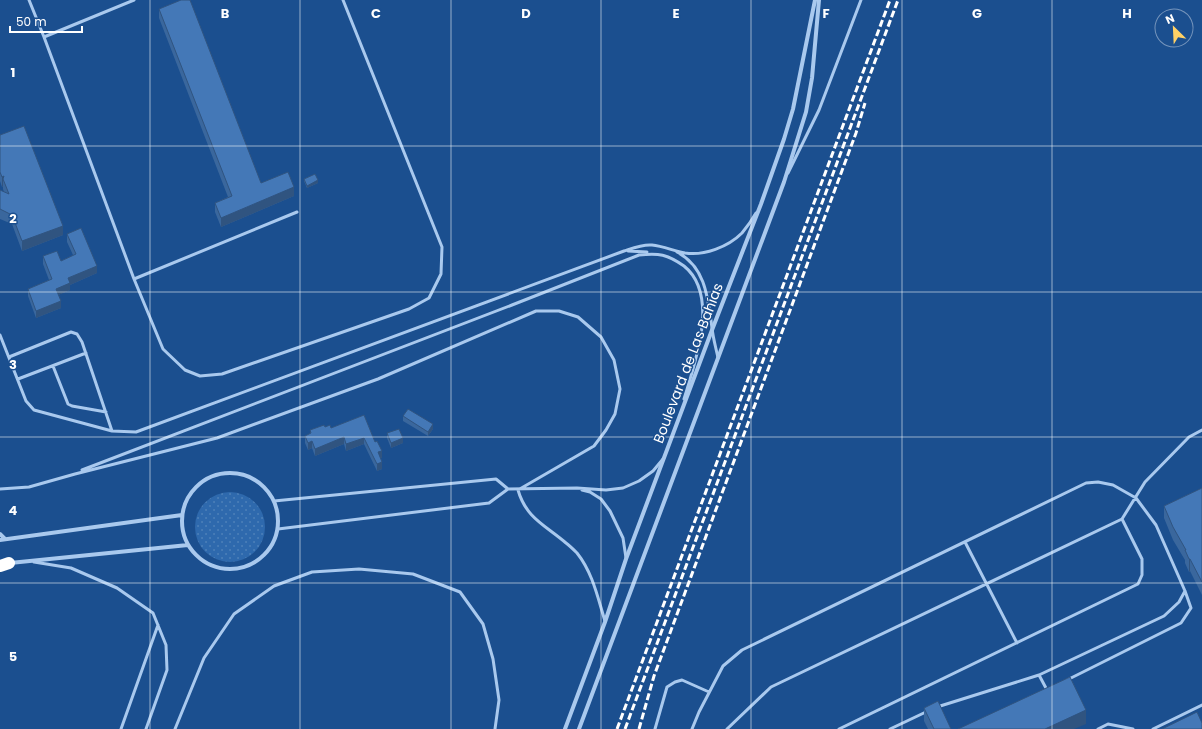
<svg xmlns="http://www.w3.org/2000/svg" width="1202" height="729" font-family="Poppins,sans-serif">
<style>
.grass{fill:url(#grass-dots)}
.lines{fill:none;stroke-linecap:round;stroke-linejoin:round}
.lane{stroke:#a9c9ee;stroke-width:3}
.street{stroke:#a9c9ee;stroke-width:4}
.highway{stroke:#fff;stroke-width:12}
.rail{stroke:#fff;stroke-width:3;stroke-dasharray:7 3;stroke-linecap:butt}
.wall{fill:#3a679d}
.shaded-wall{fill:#305480}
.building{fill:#4478b7;stroke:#305480}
.grid{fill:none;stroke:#fff;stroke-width:1;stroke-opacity:0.55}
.labels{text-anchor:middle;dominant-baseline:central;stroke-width:3;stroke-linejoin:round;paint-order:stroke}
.street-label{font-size:14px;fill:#fff;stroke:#1b4f8f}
.grid-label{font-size:13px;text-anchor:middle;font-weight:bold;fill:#fff;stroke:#1b4f8f;stroke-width:3;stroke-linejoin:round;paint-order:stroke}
</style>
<defs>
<pattern id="grass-dots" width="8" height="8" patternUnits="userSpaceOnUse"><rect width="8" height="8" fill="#2e69ad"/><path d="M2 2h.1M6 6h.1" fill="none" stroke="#4d80b9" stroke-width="1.8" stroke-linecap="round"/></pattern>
</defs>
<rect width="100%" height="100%" fill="#1b4f8f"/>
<!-- grass -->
<path class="grass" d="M195 527a35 35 0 1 1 70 0a35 35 0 1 1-70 0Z"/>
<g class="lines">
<!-- lane -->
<path class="lane" d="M29,0L44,37L134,0
M44,37L134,279
M788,173L819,110L861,0
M297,212L134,279L163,349L185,370L200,376L222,374L409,309L429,298L441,274L442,247L343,0
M628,251L647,252
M677,252C706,267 708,299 712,328C713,338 716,348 718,358
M0,335L26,401L34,410L112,431L136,432L624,251C633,248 643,244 652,245C663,246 674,251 685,253C704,256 728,247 742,233C747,227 752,220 756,213
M9,357L71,332L77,334L82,342L112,431
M53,366L68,404L72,406L106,412
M18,379L86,353
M82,470L512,305L639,255C659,253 667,254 684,266C720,295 695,363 684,399
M0,489L29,487L75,474L217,438L378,379L536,311H559L578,317L601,337L614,360L620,389L615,414L606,430L594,446L518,490C526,518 545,525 566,543C570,546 574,550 577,553C593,573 598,599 605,621
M582,490L590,492L601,499L610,511L623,538L626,558
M274,501L496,479L508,489
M278,529L489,503L508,489L577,488L606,490L623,488L639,481L653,471L663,459
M965,542L1017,643
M34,562L71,568L117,588L153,613L166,645L167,670L146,729
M1039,675L1047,690
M937,707L1039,675L1164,616L1179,602L1185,591
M121,729L158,625
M175,729L204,658L234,614L274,586L312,572L359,569L413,574L460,592L483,624L493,659L499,700L495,729
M655,729L667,687L675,682L682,680L709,692
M692,729L699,712L723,666L742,650L1086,483L1098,482L1113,485L1136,498L1156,525L1185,591L1191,608L1181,623L1067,680
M727,729L771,687L1122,519L1145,482L1189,437L1202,430
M839,729L1138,584L1142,575V559L1122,519
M890,729L928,711
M1098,729L1108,724L1133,729
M1153,729L1202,705"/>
<!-- street -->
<path class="street" d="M182 521a48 48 0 1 1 96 0a48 48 0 1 1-96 0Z
M0,534L5,539
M0,540L182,515
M10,563L188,545
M565,729L605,622L626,559L712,330L761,204L784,139L793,109L815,0
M579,729L784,182L806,112L812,78L819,0"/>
<!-- highway -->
<path class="highway" d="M0,566L9,563"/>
<!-- rail -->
<path class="rail" d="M617,729L890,0
M625,729L898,0
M639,729L654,676L856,133L865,103"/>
</g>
<!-- wall -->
<path class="wall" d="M159,9L261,183L294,196L221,227L215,212V203L228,197L159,18Z
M0,135L63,235L22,251L12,224L0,219V190L4,192L3,189V186L2,187L0,181Z
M304,179L318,183L307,188L304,181Z
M67,234L97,273L70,285V290L58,295L61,308L36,318L28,296V289L49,280L43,264V256L61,261L73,255L67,242Z
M364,415L375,442L382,458H381L382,469L377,471L364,444L346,451L344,444L315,456L312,448L308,450L305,443V436L310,434V430L325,427L331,428Z
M403,416L433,429L428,436L403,421Z
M387,433L403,443L391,448L387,438Z
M1202,488V595L1190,571L1189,572L1185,563V560L1173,540L1164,518V506Z
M924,708L951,729H928L924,721Z"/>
<!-- shaded-wall -->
<path class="shaded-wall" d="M4,176L3,179V186L2,187V177Z
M318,180V183L307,188V186Z
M294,187V196L221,227V218Z
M63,226V235L22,251V241Z
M97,266V273L70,285V290L56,296V289L68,278Z
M61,301V308L36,318V311Z
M433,424V429L428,436V432Z
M344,437V444L315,456V449Z
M364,438V444L346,451V444Z
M403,438V443L391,448V443Z
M312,441V448L308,450V443Z
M382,451V458L378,459V452Z
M382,462V469L377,471V464Z
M1189,559H1190V571L1189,572Z
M1086,710V724L1074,729H1045Z"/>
<!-- building -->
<path class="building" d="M181,0H190L261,183L288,172L294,187L221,218L215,203L232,196L159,9Z
M24,126L63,226L22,241L12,215L0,209V190L9,194L3,179L4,176L2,177L0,172V135Z
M315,174L318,180L307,186L304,179Z
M81,228L97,266L68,278L70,283L56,289L61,301L36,311L28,289L52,279L43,256L57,251L61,261L76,254L67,234Z
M408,409L433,424L428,432L403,416Z
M364,415L375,442L377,441L382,451L378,452L382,462L377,464L364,438L346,444L344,437L315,449L312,441L308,443L305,436L311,433L310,430L324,425L325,427L330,425L331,428Z
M399,429L403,438L391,443L387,433Z
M1202,488V582L1190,559H1189L1185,550H1186L1173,527L1164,506Z
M1070,677L1086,710L1045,729H958Z
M938,701L951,729H934L924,708Z
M1197,712L1202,723V729H1162Z"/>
<!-- grid -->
<path class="grid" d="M150,0V729M300,0V729M451,0V729M601,0V729M751,0V729M902,0V729M1052,0V729M0,146H1202M0,292H1202M0,437H1202M0,583H1202"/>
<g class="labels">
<!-- street labels -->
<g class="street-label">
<text transform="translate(688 363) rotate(-69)">Boulevard de Las Bahías</text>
</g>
</g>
<g class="grid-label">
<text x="225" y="18">B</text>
<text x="376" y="18">C</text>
<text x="526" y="18">D</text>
<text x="676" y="18">E</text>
<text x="826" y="18">F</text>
<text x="977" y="18">G</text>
<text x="1127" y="18">H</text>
<text x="13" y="77">1</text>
<text x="13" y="223">2</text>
<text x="13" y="369">3</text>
<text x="13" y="515">4</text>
<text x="13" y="661">5</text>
</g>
<!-- north arrow -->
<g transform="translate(1174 28) rotate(336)"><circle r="19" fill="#1b4f8f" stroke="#7695bc"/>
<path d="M0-3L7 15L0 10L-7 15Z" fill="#ffd166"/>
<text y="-6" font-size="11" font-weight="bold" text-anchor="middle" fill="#ffffff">N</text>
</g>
<!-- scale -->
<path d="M10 26v6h72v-6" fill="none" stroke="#ffffff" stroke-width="2"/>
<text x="16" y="26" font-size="12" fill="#ffffff" stroke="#1b4f8f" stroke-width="3" paint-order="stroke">50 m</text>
</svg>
